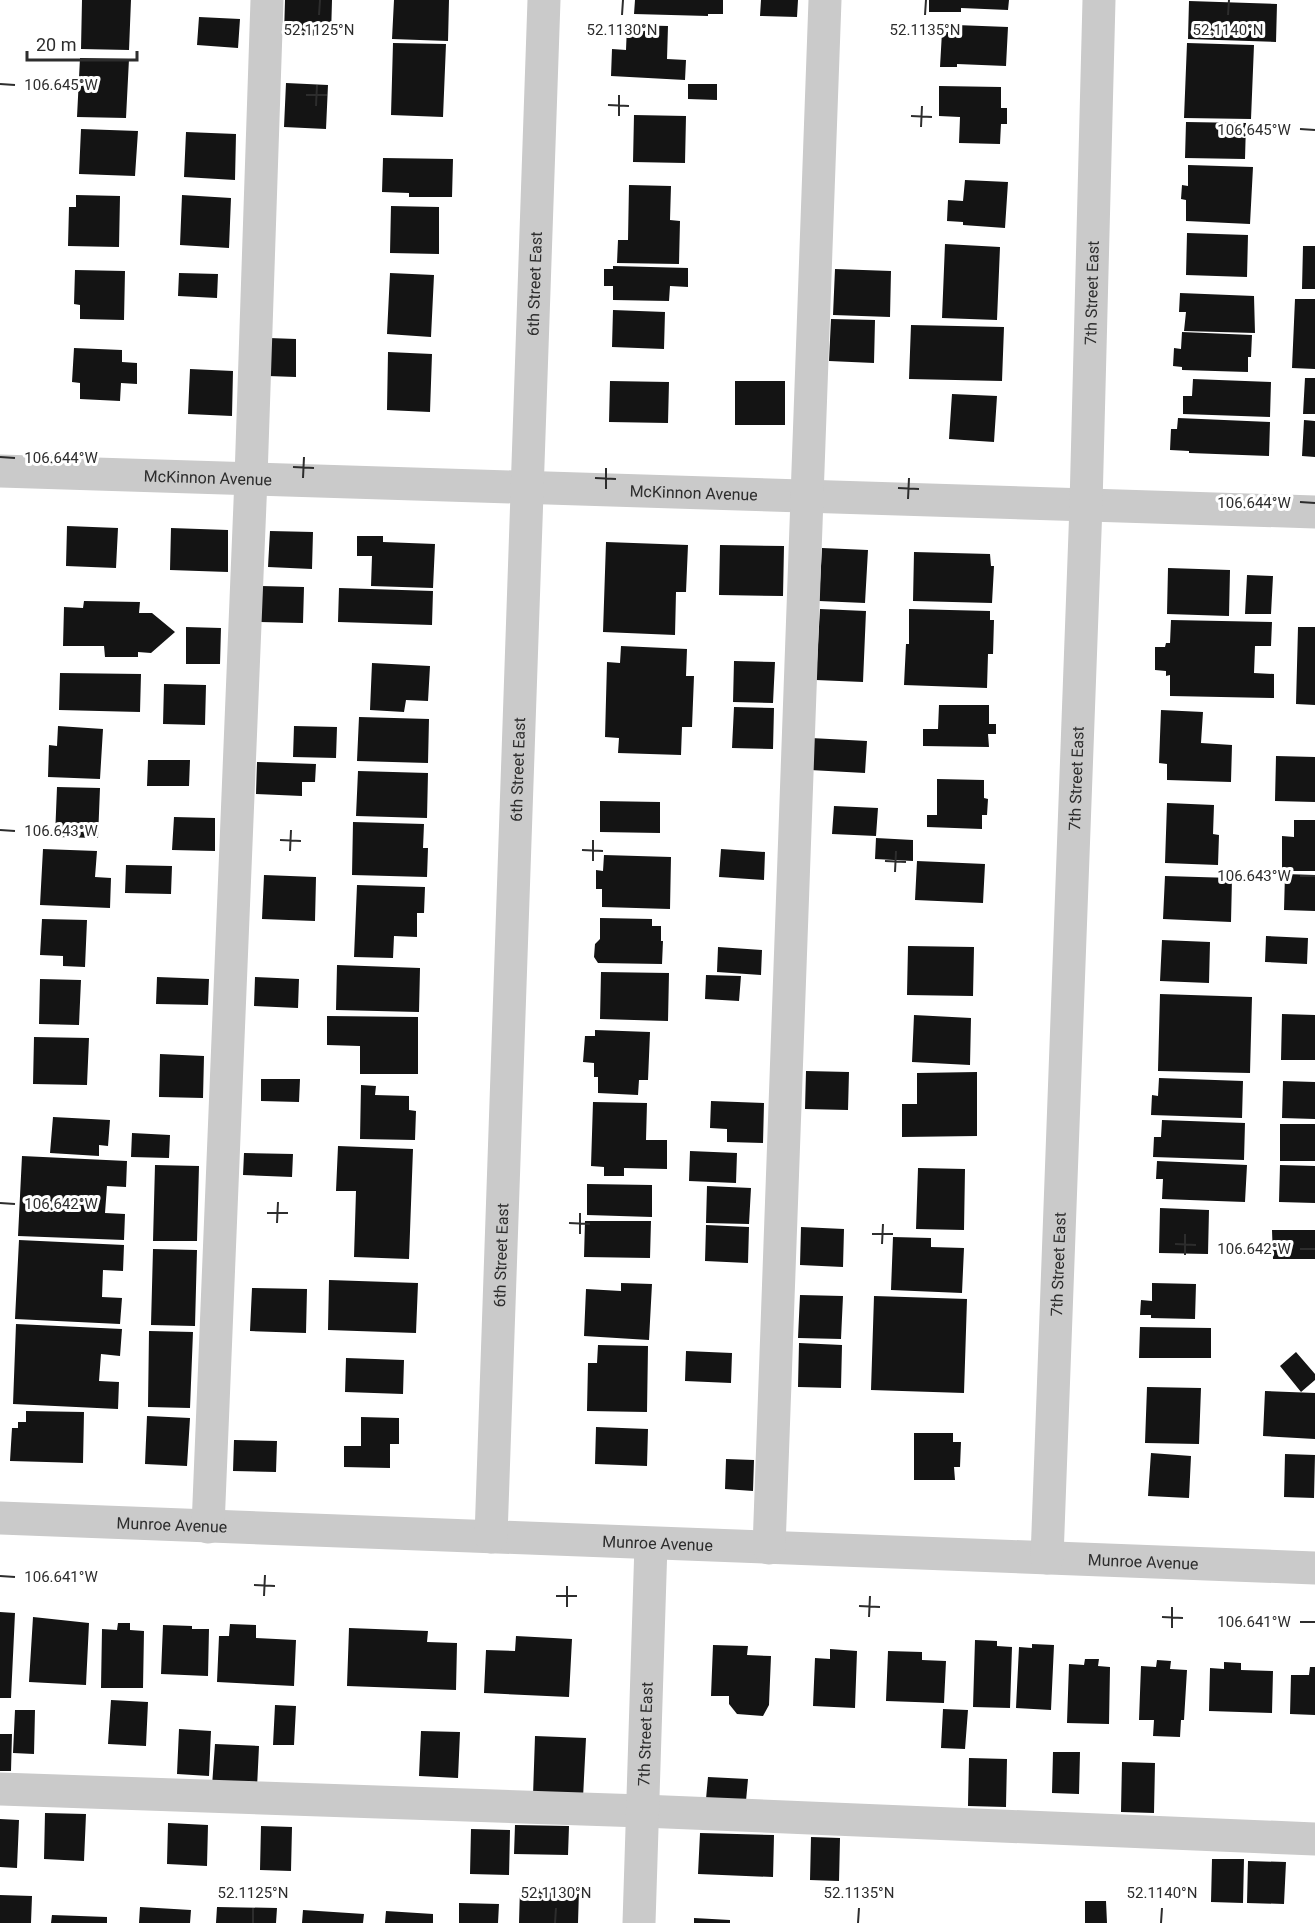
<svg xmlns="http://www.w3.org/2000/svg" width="1315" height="1923" font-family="Roboto,sans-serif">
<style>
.building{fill:#141414}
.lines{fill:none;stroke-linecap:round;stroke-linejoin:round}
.minor{stroke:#cacaca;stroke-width:33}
.ticks{fill:none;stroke:#2d2d2d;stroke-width:2}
.labels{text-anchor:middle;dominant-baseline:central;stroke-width:6;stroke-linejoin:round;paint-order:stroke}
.street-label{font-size:16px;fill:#2d2d2d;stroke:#fff}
.ticks-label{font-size:15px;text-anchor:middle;fill:#2d2d2d;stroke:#fff;stroke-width:6;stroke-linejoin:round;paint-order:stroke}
</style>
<rect width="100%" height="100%" fill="#fff"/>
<!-- building -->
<path class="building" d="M82,0H131L129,50L81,49Z
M285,0H332L331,36L284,35Z
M394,0H449L448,41L392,39Z
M635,0H723V14H708V16L634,14Z
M761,0H798L797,17L760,16Z
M929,0H1009L1008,10L961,8V12H929Z
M1189,1L1277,4L1276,42L1188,39Z
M199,17L240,19L238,48L197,45Z
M627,25L668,26L667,59L686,60L685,80L611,76L612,49L626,50Z
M956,25L1008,27L1006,66L957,64V67H940L942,32H956Z
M393,43L446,44L443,117L391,115Z
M1187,43L1254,45L1251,119L1184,118Z
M80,58L129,59L126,118L77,117Z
M286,83L328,85L326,129L284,127Z
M688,84H717V100L688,99Z
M939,86L1001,87V108H1007V124H1001L1000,144L959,143L960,117L939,116Z
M634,115L686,116L685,163L633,162Z
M1186,122L1246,123L1245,159L1185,158Z
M81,129L138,131L135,176L79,174Z
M186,132L236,134L235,180L184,177Z
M383,158L453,159L452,197H409V193L382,192Z
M1188,165L1253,167L1250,224L1186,221V200L1181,199L1182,185L1188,186Z
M965,180L1008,182L1005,228L963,225V222L947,221L948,200L963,201Z
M629,185L671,186L670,220L680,221L679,264L617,263L618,240H628Z
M76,195L120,196L119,247L68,246L69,207H76Z
M182,195L231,198L229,248L180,245Z
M391,206L439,207V254L390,253Z
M1187,233L1248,235L1247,277L1186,275Z
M945,244L1000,247L997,320L942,318Z
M1303,246H1315V289H1302Z
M613,266L688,268V287L670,286L669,301L613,300V286H604V269H613Z
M835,269L891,271L890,317L833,315Z
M75,270L125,271L124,320L80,319V305L74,304Z
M179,273L218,274L217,298L178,296Z
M390,273L434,275L431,337L387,334Z
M1180,293L1254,296L1255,333L1184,331L1186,312H1179Z
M1295,299H1315V369L1292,368Z
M613,310L665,312L664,349L612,347Z
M831,319L875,320L874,363L829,361Z
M911,325L1004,327L1002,381L909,379Z
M1182,332L1252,335L1251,357H1248V372L1182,370V367L1173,366L1174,348L1181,349Z
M269,338L296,339V377L268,376Z
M74,348L122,350V362L137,363V384L121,383L120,401L80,399V383L72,382Z
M388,352L432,354L430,412L387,410Z
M190,369L233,371L232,416L188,414Z
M1305,378H1315V414H1303Z
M1193,379L1271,382L1270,417L1183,414V396H1192Z
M610,381L669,382L668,423L609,422Z
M735,381H785V425H735Z
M952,394L997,396L994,442L949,439Z
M1178,418L1270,422L1269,456L1189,453V451L1170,450L1171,429H1177Z
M1304,420L1315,421V457L1302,456Z
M67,526L118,528L116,568L66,566Z
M171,528L228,530V572L170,570Z
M270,531L313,532L312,569L268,567Z
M357,536H383V542L435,544L433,588L371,586L372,556H357Z
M606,542L688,545L686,592H676L675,635L603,632Z
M720,545L784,546L783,596L719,595Z
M822,548L868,550L865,603L819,601Z
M914,552L990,554L991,566H994L992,603L913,601Z
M1168,568L1230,570L1229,616L1167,614Z
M1247,575L1273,576L1271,614H1245Z
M261,586L304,587L303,623L260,622Z
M339,588L433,591L432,625L338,622Z
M84,601L140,602L139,613H152L175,632L151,653L138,652V657H105L104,646H63L64,607L83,608Z
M820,609L866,611L863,682L816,680Z
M909,609L990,611V620H994L993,654H988L987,688L904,685L906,644H909Z
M1171,620L1272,622L1271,646H1255L1254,673L1274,674V698L1170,696V675L1166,676V671L1155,670V647H1165L1166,643H1170Z
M186,627L221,628L220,664H186Z
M1298,627H1315V705L1296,704Z
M621,646L687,649L686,676H694L692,727H682L681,755L618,753L619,738L605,737L607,662L620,663Z
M734,661L775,662L773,703L733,702Z
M372,663L430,666L428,701L406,700L404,712L370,710Z
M60,673L141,674L140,712L59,710Z
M164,684L206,685L205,725L163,724Z
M939,705H989V724H996V734H988L989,747L923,746V729H938Z
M734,707L774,708L773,749L732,748Z
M1161,710L1203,712L1201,743L1232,745L1231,782L1167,780V764L1159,763Z
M359,717L429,719L428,763L357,761Z
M58,726L103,729L100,779L48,777L49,745L57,746Z
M294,726L337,727L336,758L293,757Z
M811,738L867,741L865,773L810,770Z
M1276,756L1315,757V802L1275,801Z
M148,760H190L189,786H147Z
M257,762L316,764L315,782H302V796L256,794Z
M358,771L428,773L427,818L356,816Z
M937,779L984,780V798L988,799L987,815H982V829L927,827V815H937Z
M57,787L100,788L98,838L55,837Z
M600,801L660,802V833L600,832Z
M1167,803L1214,805L1213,834L1219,835L1218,865L1165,863Z
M834,806L878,808L876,836L832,834Z
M174,817L215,818V851L172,850Z
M1294,820H1315V871H1282V836L1294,837Z
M353,822L424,824L423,848H428L427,877L352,875Z
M876,838L913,840V861L875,859Z
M43,849L97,851L95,877L111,878L110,908L40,905Z
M721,849L765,852L764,880L719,877Z
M604,855L671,857L670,909L602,907V889H596V870L603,871Z
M917,861L985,864L983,903L915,900Z
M126,865L172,866L171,894L125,893Z
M1285,874L1315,875V911L1284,910Z
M264,875L316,877L315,921L262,919Z
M1165,876L1232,878L1231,922L1163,919Z
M357,885L425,887L424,913H417V937L394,936L393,958L354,957Z
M600,918L652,919V926H661V941H663L662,964L598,963L594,957L595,944L600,939Z
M42,919L87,920L85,967L63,966V956L40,955Z
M1266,936L1308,938L1307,964L1265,962Z
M1162,940L1210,942L1209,983L1160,981Z
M908,946L974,947L973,996L907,995Z
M718,947L762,950L761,975L717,972Z
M337,965L420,968L419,1012L336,1010Z
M601,972L669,973L668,1021L600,1019Z
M706,975L741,976L739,1001L705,999Z
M157,977L209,979L208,1005L156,1004Z
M255,977L299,979L298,1008L254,1006Z
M40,979L81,980L79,1025L39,1024Z
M1160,994L1252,997L1250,1073L1158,1071Z
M1282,1014L1315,1015V1060H1281Z
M914,1015L971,1018L970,1065L912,1062Z
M327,1016L418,1017V1074H360V1046L327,1045Z
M595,1030L650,1032L648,1080H639L638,1095L598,1093V1077H594V1063L583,1062L585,1036H595Z
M34,1037L89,1038L87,1085L33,1084Z
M160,1054L204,1056L203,1098L159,1097Z
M806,1071L849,1072L848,1110L805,1109Z
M977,1072V1136L902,1137V1104H917V1073Z
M1159,1078L1243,1081L1242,1118L1151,1115L1152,1095L1158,1096Z
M261,1079H300L299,1102L261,1101Z
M1283,1081L1315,1082V1119L1282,1118Z
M361,1085L376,1086L375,1095L409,1096V1110L416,1111L415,1140L360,1139Z
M711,1101L764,1103L763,1143L727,1142V1129L710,1128Z
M593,1102L647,1103L646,1140H667V1169L624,1168V1176H604V1167L591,1166Z
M53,1117L110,1120L108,1146L99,1145V1156L50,1153Z
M1162,1120L1245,1123L1244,1160L1153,1157L1154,1137H1161Z
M1280,1124H1315V1161H1280Z
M132,1133L170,1135L169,1158L131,1157Z
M338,1146L413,1149L409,1259L354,1257L356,1191H336Z
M690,1151L737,1153L736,1183L689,1181Z
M244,1153L293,1154L292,1177L243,1175Z
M22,1156L127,1161L126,1187L107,1186L105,1213L125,1214L124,1240L18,1236Z
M1157,1161L1247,1165L1245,1202L1162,1199L1163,1179H1156Z
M155,1165L199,1166L197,1241H153Z
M1280,1165L1315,1166V1203L1279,1202Z
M918,1168L965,1169L964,1230L916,1229Z
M587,1184L652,1185V1217L587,1215Z
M707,1186L751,1188L749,1224L706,1223Z
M1160,1208L1209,1210L1208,1254L1159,1253Z
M585,1221H651L650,1258L584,1257Z
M706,1225L749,1227L748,1263L705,1261Z
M801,1227L844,1229L843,1267L800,1265Z
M1272,1230H1315V1259H1273Z
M893,1237L931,1238V1247L964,1248L962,1293L891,1290Z
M19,1240L124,1245L123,1271L103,1270L102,1297L122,1298L120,1324L15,1319Z
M153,1249L197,1250L195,1326L151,1325Z
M329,1280L418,1283L416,1333L328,1330Z
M621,1283L652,1284L649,1340L584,1336L586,1289L621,1291Z
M1152,1283L1196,1284L1195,1319L1151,1318V1315H1140L1141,1300L1152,1301Z
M252,1288L307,1289L306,1333L250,1331Z
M800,1295L843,1296L841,1339L798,1338Z
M874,1296L967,1299L964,1393L871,1390Z
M16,1324L122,1329L120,1356L101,1354L99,1381L119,1382L118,1409L13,1404Z
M1140,1327L1211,1328V1358H1139Z
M149,1331L193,1332L190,1408L148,1407Z
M799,1343L842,1345L841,1388L798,1387Z
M598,1345L648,1346L647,1412L587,1411L588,1363H597Z
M686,1351L732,1353L731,1383L685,1381Z
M1296,1352L1315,1374V1380L1301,1392L1280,1366Z
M346,1358L404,1360L403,1394L345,1392Z
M1147,1387L1201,1388L1199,1444L1145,1443Z
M1265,1391L1315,1393V1439L1263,1436Z
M26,1411L84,1412L83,1463L10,1461L12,1428H18V1422H26Z
M147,1416L190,1418L187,1466L145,1464Z
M361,1417L399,1418V1444H390V1468L344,1467V1446H361Z
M596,1427L648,1429L647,1466L595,1464Z
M914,1433H953V1442H961L960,1467H954L955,1480H914Z
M234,1440L277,1441L276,1472L233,1471Z
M1151,1453L1191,1456L1189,1498L1148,1496Z
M1285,1454L1315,1455L1314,1498L1284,1497Z
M726,1459L754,1460L753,1491L725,1489Z
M0,1612L15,1613L11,1698H0Z
M33,1617L89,1623L86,1685L29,1682Z
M118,1623H130V1630L144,1631L143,1688H101L102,1629L117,1630Z
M230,1624L256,1625V1638L296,1640L294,1686L217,1682L219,1636H229Z
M163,1625L192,1626V1629H209L208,1676L161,1674Z
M349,1628L428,1631L427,1642L457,1643L456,1690L347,1686Z
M516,1636L572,1639L569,1697L484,1693L486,1650L515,1651Z
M975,1640L997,1641V1646L1012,1647L1010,1708L973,1707Z
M1032,1644L1054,1645L1051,1710L1016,1708L1019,1647L1032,1648Z
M713,1645L748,1646L747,1655L771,1656L769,1705L763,1716L737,1714L729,1704V1696H711Z
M830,1649L857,1651L855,1708L813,1706L815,1658L830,1659Z
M888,1651L922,1652V1660L946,1661L944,1703L886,1701Z
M1085,1659H1099L1098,1666L1110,1667L1109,1724L1067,1723L1069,1664L1084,1665Z
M1157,1660L1171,1661L1170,1669L1187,1670L1184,1720H1181L1180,1737L1153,1736L1154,1720H1139L1141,1666L1156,1667Z
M1224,1662L1241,1663V1670L1273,1671L1272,1713L1209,1711L1210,1668L1224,1669Z
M1310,1667H1315V1715L1290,1714L1291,1675H1309Z
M111,1700L148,1702L146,1746L108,1744Z
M275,1705L296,1706L294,1745H273Z
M943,1709L968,1710L965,1749L941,1748Z
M15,1710H35L34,1754L13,1753Z
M179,1729L211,1731L209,1776L177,1774Z
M421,1731L460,1732L458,1778L419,1776Z
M0,1734H12L11,1771H0Z
M535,1736L586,1738L583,1798L533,1796Z
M215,1744L259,1746L257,1788L212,1786Z
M1053,1752H1080L1079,1794L1052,1793Z
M969,1758L1007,1759L1006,1807L968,1806Z
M1122,1762L1155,1763L1154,1813L1121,1812Z
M708,1777L748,1779L746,1801L706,1799Z
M45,1813L86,1814L84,1861L44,1859Z
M0,1819L19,1820L17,1868L0,1867Z
M168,1823L208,1825L207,1866L167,1864Z
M515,1825L569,1826L568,1855L514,1854Z
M261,1826L292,1827L291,1871L260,1870Z
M471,1829L510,1830L509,1875L470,1874Z
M700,1833L774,1835L773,1877L698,1874Z
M811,1837L840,1838L839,1881L810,1880Z
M1212,1859H1244L1243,1903L1211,1902Z
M1248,1861L1286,1862L1284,1904L1247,1903Z
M520,1888L579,1890L578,1923H519Z
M0,1895L32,1896L31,1923H0Z
M1085,1901H1106L1107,1923H1085Z
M459,1903L499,1904L498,1923H459Z
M140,1907L191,1910L190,1923H139Z
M217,1907L277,1908L276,1923H216Z
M303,1910L364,1914L363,1923H302Z
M386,1911L433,1914V1923H385Z
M52,1915L107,1917V1923H51Z
M694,1918L730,1920V1923H694Z"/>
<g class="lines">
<!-- minor -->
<g class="minor">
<path id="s1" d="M0,471L1315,512"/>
<path id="s2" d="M0,1518L1315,1568"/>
<path d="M208,1527L251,478L267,0"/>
<path id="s3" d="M491,1537L544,0"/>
<path d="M769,1548L825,0"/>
<path id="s4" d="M1047,1558L1086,505L1099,0"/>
<path d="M0,1789L642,1811L1315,1839"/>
<path id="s5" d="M639,1923L651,1544"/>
</g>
</g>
<!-- ticks -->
<path class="ticks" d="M319,15L320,0M622,15L623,0M925,15L926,0M1228,15L1229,0M0,84L15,85M306,95H327M608,105L629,106M316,106L317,85M619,116V95M911,116L932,117M921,127L922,106M1300,129L1315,130M0,457L15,458M293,467L314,468M303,478L304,457M595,478L616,479M898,488L919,489M606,489V468M908,499L909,478M1300,502L1315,503M0,830L15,831M280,840L301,841M582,850L603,851M290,851L291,830M593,861V840M885,861L906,862M895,872L896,851M1300,876H1315M0,1203L15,1204M267,1213H288M277,1223L278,1202M569,1223L590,1224M580,1234V1213M872,1234H893M882,1244L883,1224M1175,1244L1196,1245M1300,1249H1315M1185,1255V1234M0,1576L15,1577M254,1585L275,1586M264,1596L265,1575M556,1596H577M859,1606L880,1607M567,1607V1586M869,1617L870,1596M1162,1617L1183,1618M1300,1622H1315M1172,1628V1607M253,1923V1908M555,1923L556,1908M858,1923L859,1908M1161,1923L1162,1908"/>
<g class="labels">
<!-- street labels -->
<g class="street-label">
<text stroke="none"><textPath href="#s3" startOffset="1254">6th Street East</textPath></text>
<text stroke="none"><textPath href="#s4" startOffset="1266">7th Street East</textPath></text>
<text stroke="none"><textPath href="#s1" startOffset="208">McKinnon Avenue</textPath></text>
<text stroke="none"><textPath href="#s1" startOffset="694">McKinnon Avenue</textPath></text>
<text stroke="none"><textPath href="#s3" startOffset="768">6th Street East</textPath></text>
<text stroke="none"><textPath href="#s4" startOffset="780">7th Street East</textPath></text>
<text stroke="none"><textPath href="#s3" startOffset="282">6th Street East</textPath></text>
<text stroke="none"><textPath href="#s4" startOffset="294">7th Street East</textPath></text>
<text stroke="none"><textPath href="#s2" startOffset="172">Munroe Avenue</textPath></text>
<text stroke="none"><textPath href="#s2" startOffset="658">Munroe Avenue</textPath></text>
<text stroke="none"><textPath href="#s2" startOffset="1144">Munroe Avenue</textPath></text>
<text stroke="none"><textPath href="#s5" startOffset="189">7th Street East</textPath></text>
</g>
</g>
<g class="ticks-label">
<text x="319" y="35">52.1125°N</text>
<text x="622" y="35">52.1130°N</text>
<text x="925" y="35">52.1135°N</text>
<text x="1228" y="35">52.1140°N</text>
<text x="61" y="90">106.645°W</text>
<text x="1254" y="135">106.645°W</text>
<text x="61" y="463">106.644°W</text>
<text x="1254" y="508">106.644°W</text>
<text x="61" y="836">106.643°W</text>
<text x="1254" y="881">106.643°W</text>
<text x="61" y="1209">106.642°W</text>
<text x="1254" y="1254">106.642°W</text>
<text x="61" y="1582">106.641°W</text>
<text x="1254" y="1627">106.641°W</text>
<text x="253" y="1898">52.1125°N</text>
<text x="556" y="1898">52.1130°N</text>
<text x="859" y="1898">52.1135°N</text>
<text x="1162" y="1898">52.1140°N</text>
</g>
<!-- scale -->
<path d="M27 51v9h110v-9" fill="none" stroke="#2d2d2d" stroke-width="3"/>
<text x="36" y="51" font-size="18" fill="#2d2d2d" stroke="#ffffff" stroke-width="4.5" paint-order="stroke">20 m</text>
</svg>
